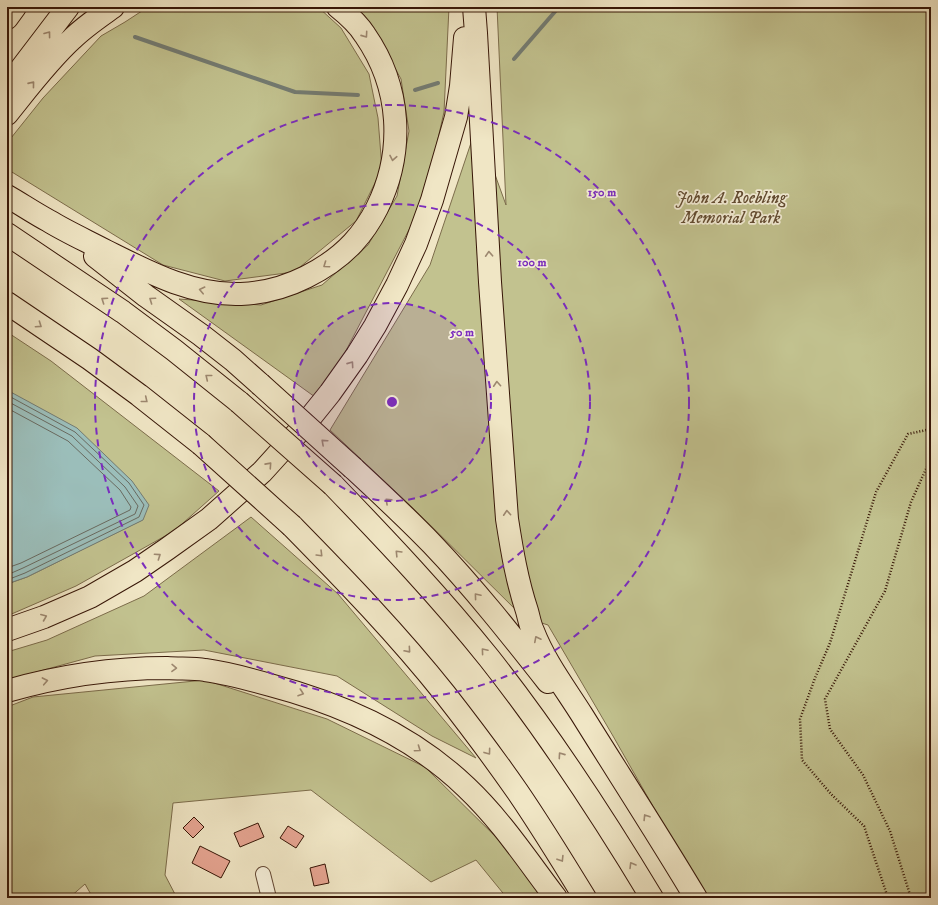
<svg xmlns="http://www.w3.org/2000/svg" width="938" height="905" font-family="'IM FELL DW Pica',serif">
<style>
.green{fill:#c2c28f;stroke:#7c6c4b}
.water{fill:#9bbeba;stroke:#737b72}
.lines{fill:none;stroke-linecap:round;stroke-linejoin:round}
.shore{stroke:#696a60;stroke-width:1}
.stream{stroke:#737b72;stroke-width:4}
.building{fill:#e6a592;stroke:#371607}
.minor-casing{stroke:#654a36;stroke-width:16}
.motorway-casing{stroke:#371607;stroke-width:24}
.path{stroke:#371607;stroke-width:2.5;stroke-dasharray:1 2;stroke-linecap:butt}
.minor{stroke:#f5efd9;stroke-width:14}
.motorway{stroke:#f0e6c5;stroke-width:22}
.motorway-bridge-casing{stroke:#371607;stroke-width:24;stroke-linecap:butt}
.motorway-bridge{stroke:#f0e6c5;stroke-width:22}
.oneway{stroke:#9d8870}
.ring{fill:none;stroke:#7b2cbf;stroke-width:2;stroke-dasharray:7 5}
.labels{text-anchor:middle;dominant-baseline:central;stroke-width:3.5;stroke-linejoin:round;paint-order:stroke}
.park-label{font-size:17px;font-style:italic;fill:#614a30;stroke:#f5efd9}
.centre{fill:#7b2cbf;stroke:#f5efd9;stroke-width:2}
.ring-label{font-size:12px;text-anchor:middle;font-weight:bold;fill:#7b2cbf;stroke:#f5efd9;stroke-width:3.5;stroke-linejoin:round;paint-order:stroke}
</style>
<rect width="100%" height="100%" fill="#f0e6c5"/>
<filter id="stains"><feTurbulence type="fractalNoise" baseFrequency=".005" numOctaves="4"/><feColorMatrix values="0 0 0 0 .2 0 0 0 0 .09 0 0 0 0 .02 0 0 0 .5 -.17"/></filter>
<radialGradient id="worn" r=".72"><stop offset=".6" stop-color="#630" stop-opacity="0"/><stop offset="1" stop-color="#630" stop-opacity=".3"/></radialGradient>
<!-- green -->
<path class="green" d="M148,7H318L341,28L369,74L378,118L382,169L356,221L294,272L225,281L163,265L7,169V143L43,98L101,36L125,22Z
M352,7H449L444,112L424,201L340,362L315,397L179,299L261,305L322,285L368,245L397,196L409,131L401,79L372,27Z
M497,7H931V898H705L613,736L548,625L523,617L413,508L330,430L430,265L477,125L506,205Z
M7,332L51,361L219,491L174,531L76,586L7,616V584L27,577L142,520L13,394L7,390Z
M251,517L338,594L476,758L432,736L337,676L204,650L95,656L7,680V652L47,640L144,596Z
M205,680L327,719L425,767L505,846L543,898H507L476,860L431,882L311,790L173,803L165,875L177,898H93L85,884L69,898H7V707L33,697Z"/>
<!-- water -->
<path class="water" d="M7,390L77,428L132,481L149,505L143,520L27,577L7,584Z"/>
<g class="lines">
<!-- shore -->
<path class="shore" d="M7,395L75,432L129,483L144,505L139,517L25,573L7,580
M7,401L72,436L125,487L138,506L135,514L23,568L7,575
M7,408L68,441L120,490L131,507L130,510L21,563L7,568"/>
<!-- stream -->
<path class="stream" d="M135,37L295,92L358,95
M514,59L559,7
M415,90L438,83"/>
</g>
<!-- building -->
<path class="building" d="M194,817L204,827L193,838L183,828Z
M258,823L264,837L240,847L234,833Z
M288,826L304,836L296,848L280,838Z
M200,846L230,861L221,878L192,863Z
M325,864L329,883L314,886L310,868Z"/>
<g class="lines">
<!-- minor casing -->
<g class="minor-casing">
<path id="minor" d="M263,874L269,898"/>
</g>
<!-- motorway casing -->
<g class="motorway-casing">
<path id="motorway" d="M474,7L476,33L490,282L507,519C512,551 517,581 527,611C529,618 530,625 533,631C545,662 565,688 582,715C620,776 659,836 696,898
M7,18L15,7
M7,87L68,7
M7,114C28,88 48,61 72,39C84,27 99,17 113,7
M7,196C21,204 34,213 49,221C67,232 87,241 106,251C148,272 193,296 241,294C264,293 286,287 306,277C324,268 340,257 353,243C363,232 371,220 377,208C405,151 401,87 365,35C358,24 348,15 338,7
M7,234L123,312L174,350L239,402
M95,256L146,296L201,335L233,360L260,384
M7,303L90,359L139,395L201,444
M353,468C380,493 407,518 432,544C474,588 511,635 548,682
M333,485C387,541 440,597 489,658C549,734 602,815 652,898
M292,526C345,580 398,635 445,694C470,726 494,758 517,791C541,826 563,862 585,898
M7,630L44,617L90,597L135,571L167,549L209,519L262,472L301,429L330,393L357,355L375,326L397,285L416,244L432,200L456,117L461,86L465,38
M7,691C59,676 113,668 167,668C180,669 193,668 205,670C227,673 249,679 270,685C342,704 412,735 466,787C501,820 527,860 556,898"/>
</g>
<!-- path -->
<path class="path" d="M888,898L864,826L831,794L802,760L800,719L815,678L830,643L876,492L908,434L931,429
M911,898L890,831L863,775L830,729L825,699L885,591L911,502L931,458"/>
<!-- minor -->
<use href="#minor" class="minor"/>
<!-- motorway -->
<use href="#motorway" class="motorway"/>
<!-- motorway-bridge casing -->
<g class="motorway-bridge-casing">
<path id="motorway-bridge" d="M260,384L353,468
M239,402L333,485
M201,444L292,526"/>
</g>
<!-- motorway-bridge -->
<use href="#motorway-bridge" class="motorway-bridge"/>
</g>
<!-- one-way arrows -->
<defs><path id="oneway-chevron" d="M-2-3.5L2.5 0L-2 3.5" fill="none" stroke-width="1.6" stroke-linecap="round" stroke-linejoin="round"/></defs>
<g class="oneway">
<use href="#oneway-chevron" transform="translate(48 34) rotate(-53)"/>
<use href="#oneway-chevron" transform="translate(365 35) rotate(55)"/>
<use href="#oneway-chevron" transform="translate(32 84) rotate(-51)"/>
<use href="#oneway-chevron" transform="translate(393 158) rotate(101)"/>
<use href="#oneway-chevron" transform="translate(489 254) rotate(-93)"/>
<use href="#oneway-chevron" transform="translate(326 265) rotate(145)"/>
<use href="#oneway-chevron" transform="translate(202 290) rotate(-167)"/>
<use href="#oneway-chevron" transform="translate(104 300) rotate(-146)"/>
<use href="#oneway-chevron" transform="translate(152 300) rotate(-145)"/>
<use href="#oneway-chevron" transform="translate(39 325) rotate(34)"/>
<use href="#oneway-chevron" transform="translate(351 364) rotate(-55)"/>
<use href="#oneway-chevron" transform="translate(208 377) rotate(-141)"/>
<use href="#oneway-chevron" transform="translate(497 384) rotate(-94)"/>
<use href="#oneway-chevron" transform="translate(145 400) rotate(39)"/>
<use href="#oneway-chevron" transform="translate(324 442) rotate(-138)"/>
<use href="#oneway-chevron" transform="translate(269 465) rotate(-48)"/>
<use href="#oneway-chevron" transform="translate(388 501) rotate(-137)"/>
<use href="#oneway-chevron" transform="translate(507 513) rotate(-94)"/>
<use href="#oneway-chevron" transform="translate(398 553) rotate(-134)"/>
<use href="#oneway-chevron" transform="translate(320 554) rotate(45)"/>
<use href="#oneway-chevron" transform="translate(158 556) rotate(-34)"/>
<use href="#oneway-chevron" transform="translate(477 596) rotate(-130)"/>
<use href="#oneway-chevron" transform="translate(44 617) rotate(-22)"/>
<use href="#oneway-chevron" transform="translate(537 639) rotate(-117)"/>
<use href="#oneway-chevron" transform="translate(408 650) rotate(49)"/>
<use href="#oneway-chevron" transform="translate(484 651) rotate(-130)"/>
<use href="#oneway-chevron" transform="translate(174 668) rotate(1)"/>
<use href="#oneway-chevron" transform="translate(45 681) rotate(-11)"/>
<use href="#oneway-chevron" transform="translate(301 693) rotate(19)"/>
<use href="#oneway-chevron" transform="translate(418 749) rotate(35)"/>
<use href="#oneway-chevron" transform="translate(488 752) rotate(54)"/>
<use href="#oneway-chevron" transform="translate(561 755) rotate(-125)"/>
<use href="#oneway-chevron" transform="translate(646 817) rotate(-122)"/>
<use href="#oneway-chevron" transform="translate(561 859) rotate(58)"/>
<use href="#oneway-chevron" transform="translate(632 865) rotate(-121)"/>
</g>
<!-- distance rings -->
<circle cx="392" cy="402" r="99" fill="#7b2cbf" fill-opacity=".12"/>
<g class="ring">
<circle cx="392" cy="402" r="99"/>
<circle cx="392" cy="402" r="198"/>
<circle cx="392" cy="402" r="297"/>
</g>
<g class="labels">
<!-- park labels -->
<g class="park-label">
<text x="731" y="198">John A. Roebling<tspan x="731" dy="20">Memorial Park</tspan></text>
</g>
</g>
<circle cx="392" cy="402" r="6" class="centre"/>
<g class="ring-label">
<text x="602" y="196">150 m</text>
<text x="532" y="266">100 m</text>
<text x="462" y="336">50 m</text>
</g>
<!-- margin -->
<rect width="938" height="905" fill="none" stroke="#f0e6c5" stroke-width="24"/>
<rect x="8" y="8" width="922" height="889" fill="none" stroke="#371607" stroke-width="2"/>
<rect x="12" y="12" width="914" height="881" fill="none" stroke="#371607"/>
<rect width="100%" height="100%" filter="url(#stains)"/>
<rect width="100%" height="100%" fill="url(#worn)"/>
</svg>
